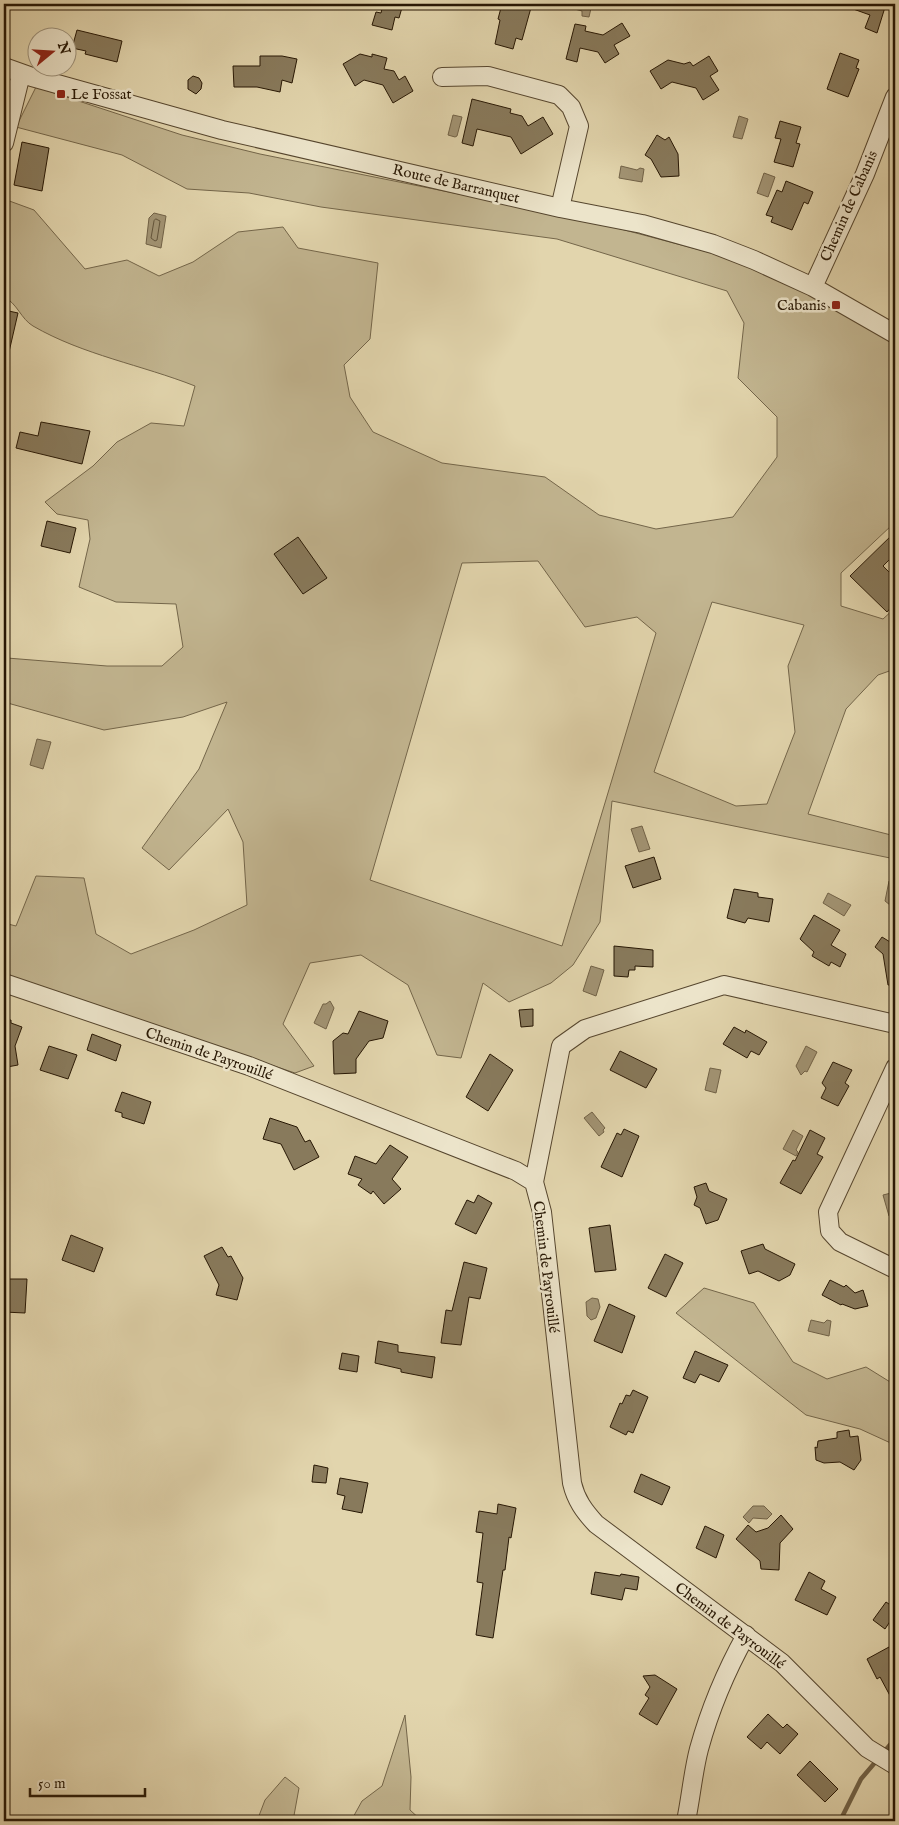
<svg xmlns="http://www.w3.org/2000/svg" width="899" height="1825" font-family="'IM FELL English',serif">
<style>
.green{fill:#c2b590;stroke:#74664a;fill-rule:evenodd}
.water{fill:#a29474;stroke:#716247}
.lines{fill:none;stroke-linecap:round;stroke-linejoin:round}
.shore{stroke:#64563c;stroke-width:1}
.stream{stroke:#716247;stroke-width:4.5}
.building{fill:#887a5c;stroke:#271704}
.minor-casing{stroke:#56462e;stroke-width:20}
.minor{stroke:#ece4ca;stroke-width:18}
.poi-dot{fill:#8f2418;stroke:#ece4ca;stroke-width:2}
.labels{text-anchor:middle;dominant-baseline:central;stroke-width:5;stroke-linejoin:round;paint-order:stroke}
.poi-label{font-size:15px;fill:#271704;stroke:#ece4ca;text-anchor:start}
.street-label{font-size:15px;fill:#271704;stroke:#ece4ca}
</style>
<rect width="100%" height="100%" fill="#e2d5ad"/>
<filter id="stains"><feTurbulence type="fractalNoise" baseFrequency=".004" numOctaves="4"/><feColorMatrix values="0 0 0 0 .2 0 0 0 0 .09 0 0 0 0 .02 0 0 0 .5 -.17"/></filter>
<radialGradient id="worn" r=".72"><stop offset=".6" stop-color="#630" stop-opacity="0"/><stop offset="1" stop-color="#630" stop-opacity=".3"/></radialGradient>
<!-- green -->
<path class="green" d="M36,87L182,135L260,154L583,219L723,256L828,299L895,341V528L892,525L841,573V606L883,619L895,608V669L878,675L846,709L808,814L895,836V859L612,801L600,922L573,965L551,983L509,1002L483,983L461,1058L437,1055L408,985L361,955L310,963L283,1024L314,1066L295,1073L4,975V923L16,926L36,876L84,878L96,934L131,954L194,930L247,905L243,842L228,809L169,870L142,848L199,769L227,702L183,717L104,730L4,702V675L7,658L107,666H162L183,647L176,604L116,602L79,587L90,539L88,520L57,514L45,502L93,466L117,442L151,423L184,426L195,386C142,365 83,355 33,326C21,319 17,303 4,297V199L34,210L85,269L127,260L159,276L193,262L238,232L283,227L298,248L378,263L370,339L344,365L350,397L373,432L442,463L545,477L599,515L656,529L733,517L777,457V417L738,378L744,323L727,291L557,239L321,207L249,193L187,189L122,155L16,127ZM538,561L585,627L637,617L656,633L562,946L370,880L462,563ZM712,602L804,625L788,666L795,732L767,804L736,806L654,772Z
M704,1288L754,1303L793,1362L827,1379L866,1367L895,1385V1445L860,1429L806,1415L676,1313Z
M405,1715L411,1777L410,1810L422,1821H351L362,1801L382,1786Z
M285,1777L299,1788L293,1821H257L265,1800Z"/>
<!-- water -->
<path class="water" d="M568,4H592L589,17L582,16V11L567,7Z
M453,115L462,117L457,136L455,137L448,135Z
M739,116L748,119L742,139L733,137Z
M621,166L637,170L640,168L644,169L642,182L619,178Z
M764,173L775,177L768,197L757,193Z
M154,213L166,216L161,248L146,244L149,218Z
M37,739L51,742L43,769L30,765Z
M642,826L650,849L639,852L631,829Z
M889,881L895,882V903L890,905L885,901Z
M828,893L851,905L844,916L823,903Z
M591,966L604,970L596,996L583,991Z
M330,1001L334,1008L326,1029L314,1023L323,1004H326Z
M806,1046L817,1052L807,1072L805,1071L801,1075L796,1066Z
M710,1068L721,1070L716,1093L705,1090Z
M592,1112L605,1128L603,1130L604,1132L599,1136L584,1118Z
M793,1130L803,1136L796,1150L798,1152L796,1156L783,1149Z
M891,1193L895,1205V1214L889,1216L883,1195Z
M592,1298L598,1299L600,1307L596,1318L591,1320L587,1316L586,1302Z
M811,1320L824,1323L827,1320L831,1321L829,1336L808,1331Z
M753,1506H764L772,1514L767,1519L753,1518L749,1523L743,1517Z"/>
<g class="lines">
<!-- shore -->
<path class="shore" d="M156,219L160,221L157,240L155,241L151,238L154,221Z"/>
<!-- stream -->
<path class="stream" d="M883,1753L895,1739
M840,1821L861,1779L878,1759"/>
</g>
<!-- building -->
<path class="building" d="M383,4H403L399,18L395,17L392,30L372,25L376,12L381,13Z
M502,4H532L522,40L516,38L513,49L495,44L500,20L498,19Z
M842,4H886L877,33L865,28L870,15L842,5Z
M622,23L630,36L614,45L619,54L605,63L598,52L580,48L577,62L566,59L575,24L586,26L585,31L603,35Z
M77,30L122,41L117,62L85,54L86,51L72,48Z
M840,53L859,60L856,68L859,69L848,97L827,89Z
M360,54L372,57V54L387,58L384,69L394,71L399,80L405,76L413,91L393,103L383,85L364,80L355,86L343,64Z
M260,56H282L297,59L292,83L282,80L280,92L257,87H234L233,66H260Z
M709,56L718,71L710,76L719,90L703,100L696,88L672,82L661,89L650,71L668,60L684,64L690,62L693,66Z
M193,76L199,78L202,83L201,89L196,94L188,89V80Z
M472,99L511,109L510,113L522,116L528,126L543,117L553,134L521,154L511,137L477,129L473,146L462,143Z
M780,121L801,127L796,143L800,144L793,167L774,162L781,139L775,138Z
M657,135L665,140L669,137L678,154L679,176L661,177L651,159L645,155Z
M22,142L49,148L42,191L14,185Z
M786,181L813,192L808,204L804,202L792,230L771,222L773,217L766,215L777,190L782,192Z
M4,310L18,313L9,352H4Z
M41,422L90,431L82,464L16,448L20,432L38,436Z
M47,521L76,528L70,553L41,546Z
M895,532V554L883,566L895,578V603L887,612L850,576Z
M298,537L327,578L303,594L274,554Z
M654,857L661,879L633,888L625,866Z
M734,889L758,893V897L773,899L769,922L748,918L745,923L727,918Z
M814,915L840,930L831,945L846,954L840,967L831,962L829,966L812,956L814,952L800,939Z
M882,937L895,945V985H888L883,954L875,947Z
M614,946L653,950V967L635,966V970H629L628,977L614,976Z
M533,1009V1026L521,1027L519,1010Z
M359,1011L388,1021L383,1038L369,1041L356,1059V1073L334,1074L333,1041L343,1033L348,1034Z
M4,1020H11V1023L22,1027L15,1046L18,1065L7,1067L5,1073L4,1072Z
M734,1027L745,1033L746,1030L767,1042L759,1055L751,1051L747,1058L723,1044Z
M92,1034L121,1045L116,1061L87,1050Z
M49,1046L77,1055L68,1079L40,1070Z
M620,1051L657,1069L646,1088L610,1070Z
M490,1054L513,1070L488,1111L466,1097Z
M833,1062L852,1070L845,1083L849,1086L838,1106L821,1098L826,1088L822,1083Z
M122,1092L151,1102L144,1124L122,1117V1113L115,1111Z
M270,1118L297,1127L305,1142L310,1140L319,1157L294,1170L281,1144L263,1139Z
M624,1129L639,1136L622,1177L601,1167L617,1133L621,1135Z
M810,1130L825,1138L817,1154L823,1157L801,1194L780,1183L793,1160L795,1161Z
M390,1145L408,1157L392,1179L401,1189L384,1204L373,1191L371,1194L358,1185L362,1179L348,1174L355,1156L376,1164Z
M706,1183L709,1191L727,1199L718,1220L706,1224L700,1208L694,1205L697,1197L694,1187Z
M478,1195L492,1203L476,1234L455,1224L467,1200L474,1203Z
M610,1225L616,1270L595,1272L589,1228Z
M71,1235L103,1248L94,1272L62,1260Z
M763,1244L765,1249L795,1264L790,1275L779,1281L758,1271L749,1274L741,1251Z
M222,1247L228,1257L231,1256L243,1278L237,1300L216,1295L219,1285L204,1256Z
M665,1254L683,1263L666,1297L648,1288Z
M464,1262L487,1268L480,1299L469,1297L461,1345L441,1343L446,1310L452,1311Z
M4,1279H27L25,1313L4,1312Z
M830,1280L844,1287L846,1285L855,1293L863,1290L868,1306L855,1309L842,1304L841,1305L822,1295Z
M609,1304L635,1316L622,1353L594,1341Z
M378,1341L398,1345V1352L435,1357L432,1378L401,1372V1369L375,1363Z
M695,1351L728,1365L719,1382L700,1374L695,1383L683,1378Z
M342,1353L359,1356L357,1372L339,1369Z
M633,1390L648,1397L633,1433L628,1431L626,1435L610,1427L620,1403L622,1404L626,1395L630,1396Z
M849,1430L850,1437L858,1436L861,1460L854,1470L840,1462L824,1463L816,1460L815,1447L817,1448L818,1441L837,1438V1432Z
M314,1465L328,1468L326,1483L312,1482Z
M641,1474L670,1487L662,1505L634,1492Z
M340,1478L368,1483L362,1513L342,1509L345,1496L337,1494Z
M498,1504L516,1508L511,1538L509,1537L505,1570H503L493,1638L476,1635L483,1583L477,1582L483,1533L476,1532L479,1511L497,1514Z
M781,1515L793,1529L780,1543L779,1570L761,1569L760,1561L736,1539L748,1525L756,1532L768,1528Z
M705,1526L724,1535L716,1558L696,1548Z
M595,1572L620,1576L621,1574L639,1577L637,1590L625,1588L622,1600L591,1594Z
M809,1572L825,1581L821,1589L836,1597L827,1615L795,1600Z
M886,1602L895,1608V1614L885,1629L873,1620Z
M889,1647L895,1658V1705L880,1677L877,1679L867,1659Z
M655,1675L677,1689L657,1725L639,1714L649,1698L645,1695L650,1687L643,1676Z
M768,1714L783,1728L787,1724L798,1734L780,1754L767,1742L761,1749L747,1737Z
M810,1761L838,1789L825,1802L797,1775Z"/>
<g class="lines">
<!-- minor casing -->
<g class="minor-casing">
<path id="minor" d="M4,67L32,77L222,130L560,208L642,224L713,244L754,260L813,287L895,334
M442,77L488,76L559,95L571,107L579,126L560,208
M4,143L21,74
M813,287L865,174L895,97
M4,983L249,1066L516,1171L534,1182L542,1212L572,1483C576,1500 584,1511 596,1524L782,1663L867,1748L895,1765
M895,1068L828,1212L830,1231L840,1242L895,1269
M534,1182L561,1046L585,1029L724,985L895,1024
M686,1821C691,1797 693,1772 699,1749C710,1709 726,1671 746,1635"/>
</g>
<!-- minor -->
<use href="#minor" class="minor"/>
</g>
<!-- markers -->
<g class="poi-dot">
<rect x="56" y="89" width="10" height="10" rx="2.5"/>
<rect x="831" y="300" width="10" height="10" rx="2.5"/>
</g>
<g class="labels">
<!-- poi labels -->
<g class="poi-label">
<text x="71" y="94">Le Fossat</text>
<text x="826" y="305" text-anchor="end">Cabanis</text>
</g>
<!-- street labels -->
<g class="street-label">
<text transform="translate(456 184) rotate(13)">Route de Barranquet</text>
<text transform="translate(849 206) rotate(-66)">Chemin de Cabanis</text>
<text transform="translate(209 1054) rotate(19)">Chemin de Payrouillé</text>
<text transform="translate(546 1267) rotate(83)">Chemin de Payrouillé</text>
<text transform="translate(730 1626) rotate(37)">Chemin de Payrouillé</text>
</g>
</g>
<!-- margin -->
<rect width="899" height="1825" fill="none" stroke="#e2d5ad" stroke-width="20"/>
<rect x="5" y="5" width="889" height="1815" fill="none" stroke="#271704" stroke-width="2.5"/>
<rect x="10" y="10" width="879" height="1805" fill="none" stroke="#271704"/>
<!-- north arrow -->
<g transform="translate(52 52) rotate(72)"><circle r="24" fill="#ece4ca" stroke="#9d927b"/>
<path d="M0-4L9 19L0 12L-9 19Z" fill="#8f2418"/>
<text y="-8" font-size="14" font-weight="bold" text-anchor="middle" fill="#271704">N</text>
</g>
<!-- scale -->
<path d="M30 1788v8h115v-8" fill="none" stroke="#271704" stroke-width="2.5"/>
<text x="38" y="1788" font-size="15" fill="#271704" stroke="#ece4ca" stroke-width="4" paint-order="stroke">50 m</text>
<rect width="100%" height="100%" filter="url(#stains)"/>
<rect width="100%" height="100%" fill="url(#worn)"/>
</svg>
